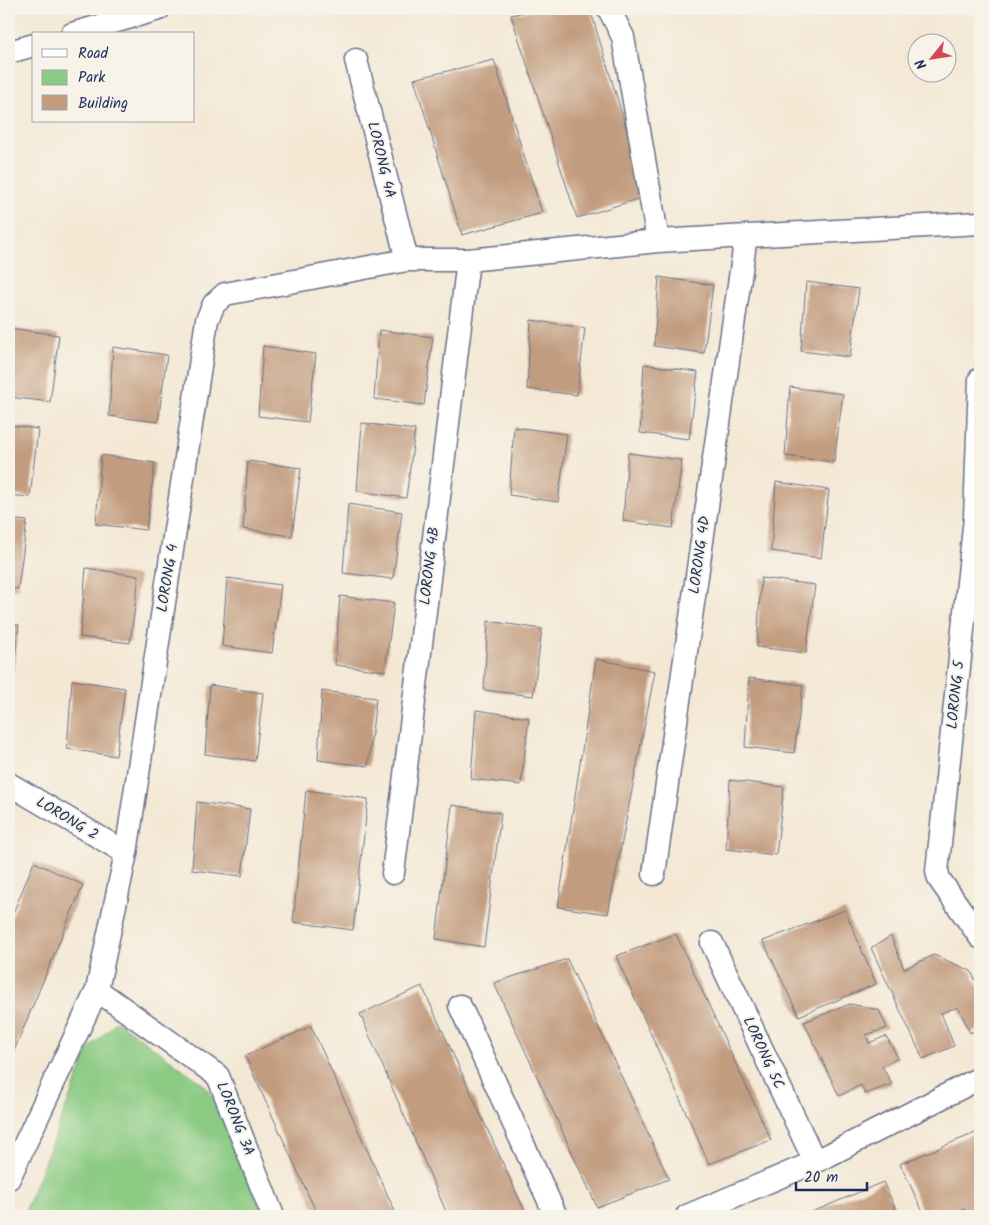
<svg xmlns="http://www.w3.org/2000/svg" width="989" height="1225" font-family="Kalam,sans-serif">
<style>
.green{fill:#8bcb83;stroke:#537d70}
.building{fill:#c29c7f}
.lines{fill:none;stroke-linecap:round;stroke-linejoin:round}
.street-casing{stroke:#677088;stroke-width:25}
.street{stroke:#fff;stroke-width:22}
.labels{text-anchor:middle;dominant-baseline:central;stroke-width:4;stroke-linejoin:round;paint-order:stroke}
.street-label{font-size:15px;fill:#1b2f5e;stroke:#f7f3e8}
</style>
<rect width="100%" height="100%" fill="#f7f3e8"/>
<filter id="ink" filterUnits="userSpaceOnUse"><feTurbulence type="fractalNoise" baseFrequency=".02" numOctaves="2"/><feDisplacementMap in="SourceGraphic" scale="10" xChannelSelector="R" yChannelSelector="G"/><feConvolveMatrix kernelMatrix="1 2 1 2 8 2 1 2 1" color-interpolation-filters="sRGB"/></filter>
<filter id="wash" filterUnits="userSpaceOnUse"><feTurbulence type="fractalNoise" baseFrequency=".0096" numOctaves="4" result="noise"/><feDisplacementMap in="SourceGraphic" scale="20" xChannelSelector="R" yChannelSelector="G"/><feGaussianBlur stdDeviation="1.12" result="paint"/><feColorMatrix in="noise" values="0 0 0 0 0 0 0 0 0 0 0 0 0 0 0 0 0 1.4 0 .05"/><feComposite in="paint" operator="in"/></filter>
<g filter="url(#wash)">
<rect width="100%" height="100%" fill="#f4e8d5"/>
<!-- green -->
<path class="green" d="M117,1021L203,1084L218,1105L263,1216H23L89,1049Z"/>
<g id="blocks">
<!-- building -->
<path class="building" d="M537,9H590L647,196L577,218L511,15Z
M494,60L542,213L462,235L414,79Z
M659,277L713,285L704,353L654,346Z
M806,282L859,289L850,357L801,351Z
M531,320L585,328L577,395L527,389Z
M9,328L59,335L50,402L9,397Z
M379,330L433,337L424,405L374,399Z
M263,346L316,354L308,422L258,416Z
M113,347L167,355L158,422L109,416Z
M644,364L698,372L689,439L640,433Z
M790,387L843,394L834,462L785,456Z
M362,423L415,430L406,498L357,491Z
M9,425L38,429L30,497L9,495Z
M514,427L567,434L558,502L509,495Z
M628,453L682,460L673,528L623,521Z
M101,455L155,463L146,530L96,524Z
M248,461L301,468L292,536L243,529Z
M776,482L829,490L821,558L771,551Z
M348,504L402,512L393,579L343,573Z
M9,519L27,521L18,589L9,588Z
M86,568L139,576L130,643L80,637Z
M227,578L281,585L272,653L222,646Z
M761,578L815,585L806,653L757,647Z
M340,596L394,603L385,671L335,665Z
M488,621L542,629L533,696L484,690Z
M9,624L19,625L10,696H9Z
M596,659L655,671L608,914L558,907Z
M749,678L803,685L794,753L745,747Z
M72,680L125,688L116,756L67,749Z
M210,685L263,693L255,761L205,754Z
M322,691L376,698L368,766L318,760Z
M476,710L529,718L521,785L471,779Z
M730,780L784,787L776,855L726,849Z
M306,790L368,799L353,930L293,922Z
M197,802L250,809L242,876L192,870Z
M452,805L501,813L484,947L436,939Z
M34,862L83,885L9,1063V923Z
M845,910L876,984L799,1016L763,941Z
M676,934L771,1140L709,1164L616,956Z
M891,936L904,969L934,955L971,971L980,991V1028L970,1033L958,1007L941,1013L954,1046L923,1059L871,948Z
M567,959L669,1179L597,1207L494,983Z
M422,986L527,1216H448L360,1014Z
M850,1004L879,1010L887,1028L866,1035L869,1043L886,1036L898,1058L882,1066L892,1084L865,1094L861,1085L839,1096L804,1022Z
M311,1026L397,1216H318L245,1056Z
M980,1131V1216H968L964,1209L950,1216H925L900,1164Z
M883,1182L899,1216H803Z"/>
</g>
</g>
<g filter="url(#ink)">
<use href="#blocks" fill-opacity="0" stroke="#677088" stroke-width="1"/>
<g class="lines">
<!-- street casing -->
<g class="street-casing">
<path id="street" d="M609,9L623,37L658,241
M72,34L159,9
M9,52L34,45
M356,60L407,260
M980,379L975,518L937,871L939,879L980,937
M9,784L126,853
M393,873L468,260
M654,874L746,236
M712,943L815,1162
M97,990L218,1076L273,1216
M460,1006L556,1216
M9,1178L97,990L126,853L207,320L214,304L225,294L407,260H468L658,241L980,223
M687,1216L815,1162L980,1078"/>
</g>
<!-- street -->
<use href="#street" class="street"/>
</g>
</g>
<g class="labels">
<!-- street labels -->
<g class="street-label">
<text transform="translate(381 160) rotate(76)">LORONG 4A</text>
<text transform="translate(700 555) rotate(-82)">LORONG 4D</text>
<text transform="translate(430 566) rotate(-83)">LORONG 4B</text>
<text transform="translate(168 578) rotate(-81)">LORONG 4</text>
<text transform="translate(956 695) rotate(-84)">LORONG 5</text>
<text transform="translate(67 819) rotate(31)">LORONG 2</text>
<text transform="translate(763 1053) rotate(65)">LORONG 5C</text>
<text transform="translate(235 1119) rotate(68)">LORONG 3A</text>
</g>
</g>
<!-- margin -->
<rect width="989" height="1225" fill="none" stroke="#f7f3e8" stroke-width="30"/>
<!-- legend -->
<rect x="32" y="32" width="162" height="90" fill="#f7f3e8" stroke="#9fa5b1"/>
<rect x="42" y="49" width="25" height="8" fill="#ffffff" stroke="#9fa5b1"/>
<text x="78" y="58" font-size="15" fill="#1b2f5e">Road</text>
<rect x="42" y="70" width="25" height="15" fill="#8bcb83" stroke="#9fa5b1"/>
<text x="78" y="82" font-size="15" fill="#1b2f5e">Park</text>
<rect x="42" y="95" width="25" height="15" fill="#c29c7f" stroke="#9fa5b1"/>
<text x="78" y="108" font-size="15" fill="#1b2f5e">Building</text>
<!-- north arrow -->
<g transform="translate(932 58) rotate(240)"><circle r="24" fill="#f7f3e8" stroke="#9fa5b1"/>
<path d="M0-4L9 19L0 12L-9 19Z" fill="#d1495b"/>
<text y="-8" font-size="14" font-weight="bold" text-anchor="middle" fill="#1b2f5e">N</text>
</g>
<!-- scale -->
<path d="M796 1182v8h71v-8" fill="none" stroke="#1b2f5e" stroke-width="2.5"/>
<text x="804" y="1182" font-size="15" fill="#1b2f5e" stroke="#f7f3e8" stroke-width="4" paint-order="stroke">20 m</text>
</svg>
